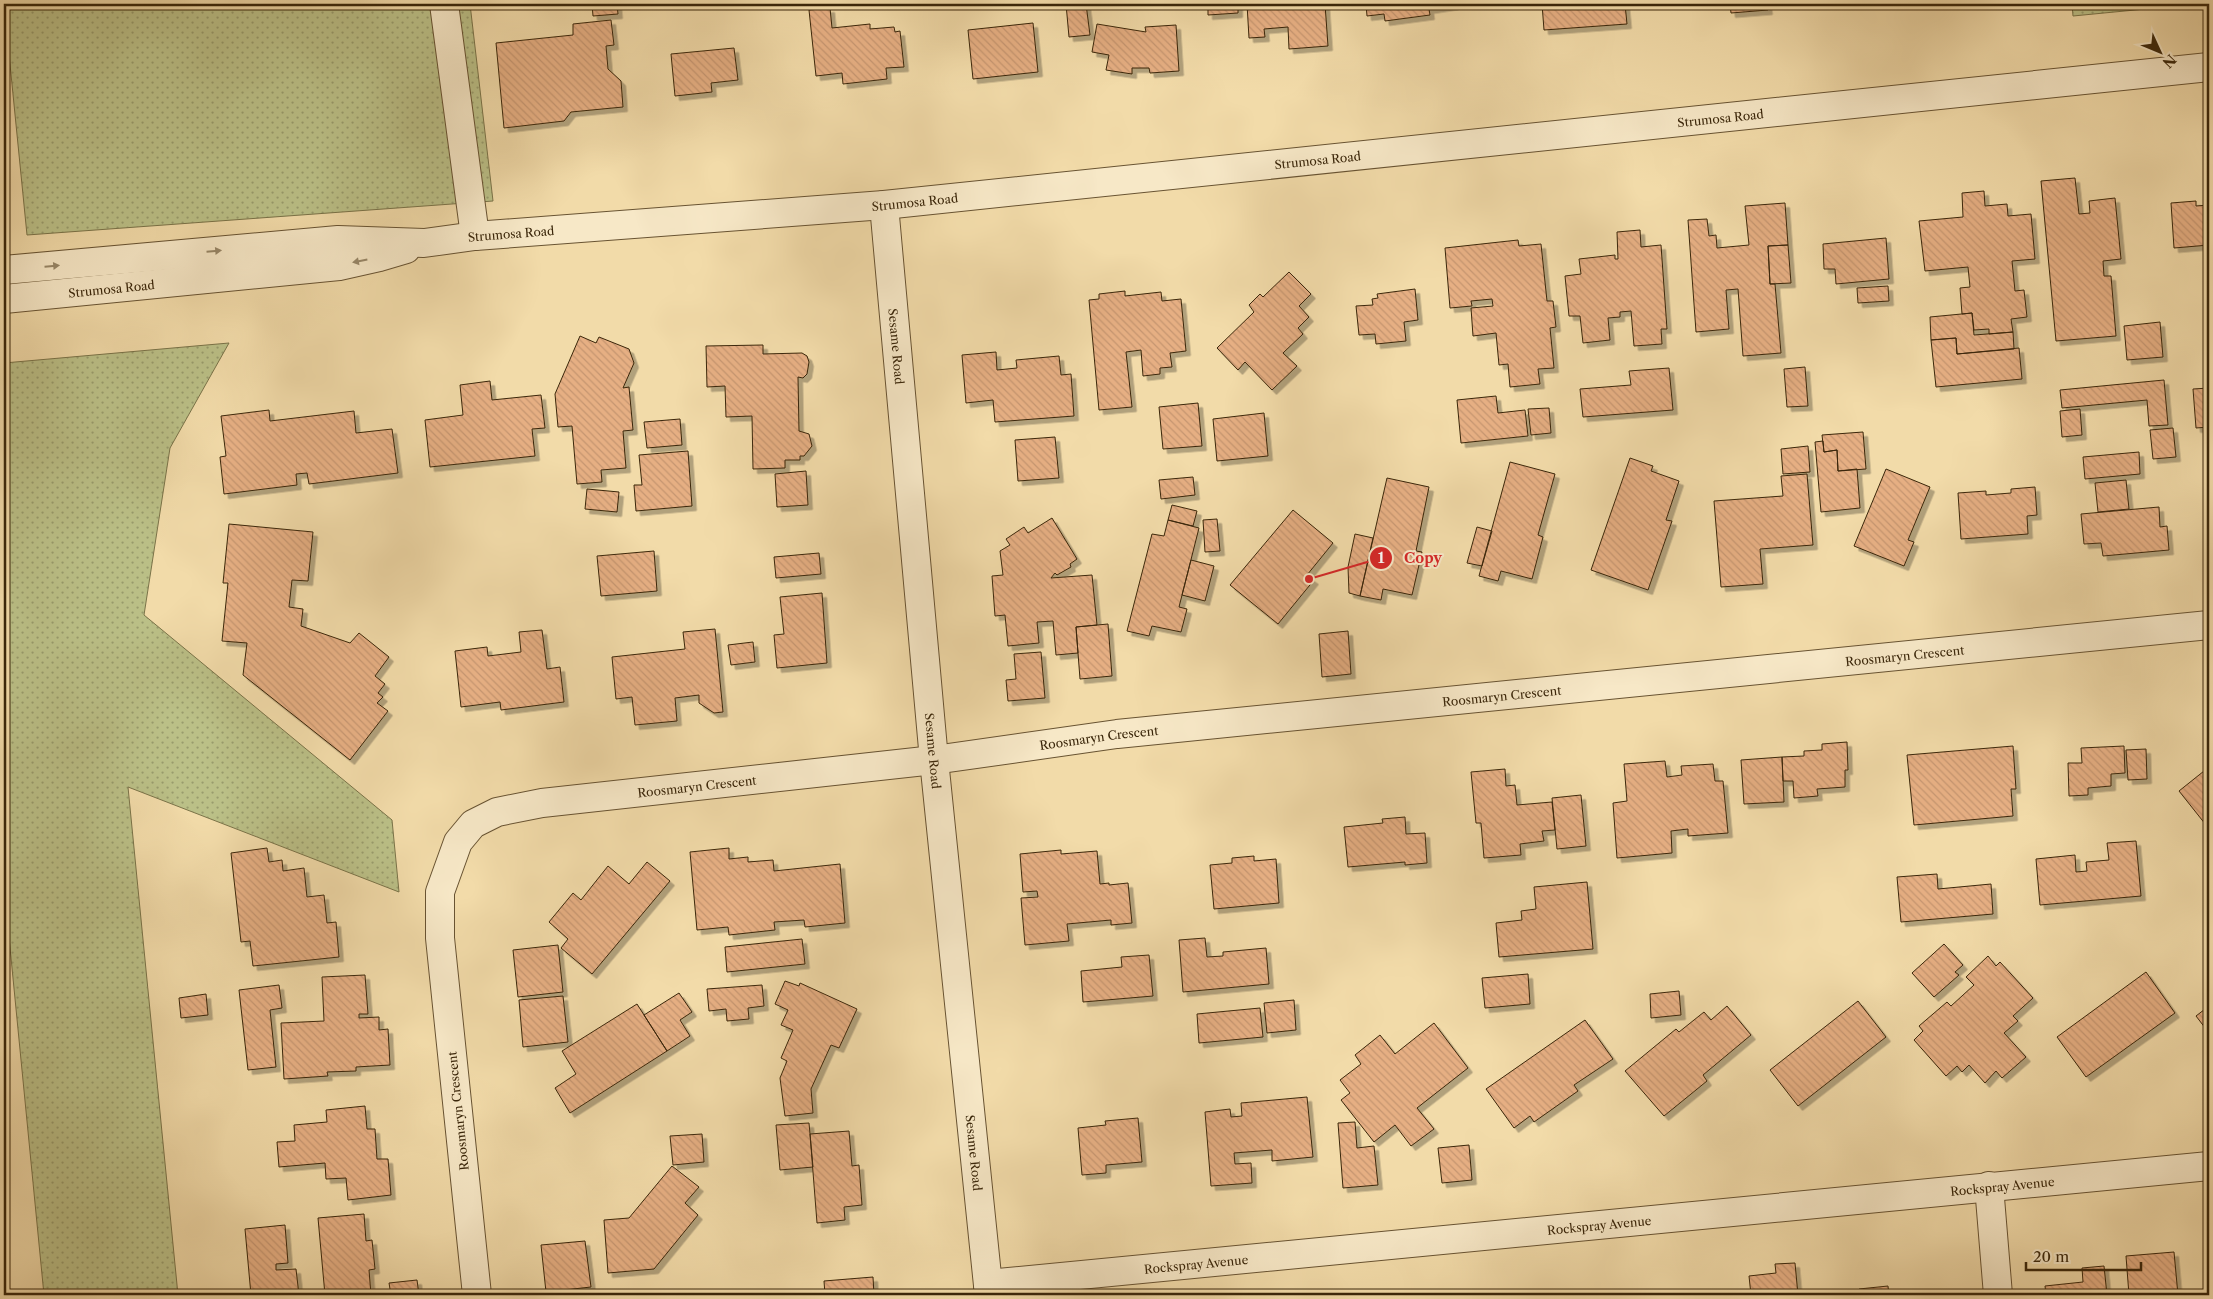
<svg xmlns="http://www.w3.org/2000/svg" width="2213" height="1299" font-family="'Libre Caslon Text',serif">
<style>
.grass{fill:url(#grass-dots);stroke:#7a7348}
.building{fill:url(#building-back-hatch);stroke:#3a260a;filter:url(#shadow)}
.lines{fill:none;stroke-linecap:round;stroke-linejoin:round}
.minor-casing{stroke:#685332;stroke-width:30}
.minor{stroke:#f7e8c7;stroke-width:28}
.oneway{fill:#988768}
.labels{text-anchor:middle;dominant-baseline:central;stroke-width:4;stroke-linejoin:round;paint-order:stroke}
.street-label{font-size:12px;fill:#3a260a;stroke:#f7e8c7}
.leader{fill:none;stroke:#d62828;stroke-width:2}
.callout-dot{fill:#d62828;stroke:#f7e8c7;stroke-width:2}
.mark-label{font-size:15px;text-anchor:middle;font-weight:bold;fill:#fff}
.callout-label{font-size:14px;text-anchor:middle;font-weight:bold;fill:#d62828;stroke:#f7e8c7;stroke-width:4;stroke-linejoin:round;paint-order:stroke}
</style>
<defs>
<pattern id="grass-dots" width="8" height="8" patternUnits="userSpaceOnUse" patternTransform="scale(1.25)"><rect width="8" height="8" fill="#bbc087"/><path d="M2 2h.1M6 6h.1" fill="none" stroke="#999c6d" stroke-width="1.8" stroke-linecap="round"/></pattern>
<pattern id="building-back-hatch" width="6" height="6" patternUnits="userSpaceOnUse" patternTransform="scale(1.25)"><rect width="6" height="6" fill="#e6af83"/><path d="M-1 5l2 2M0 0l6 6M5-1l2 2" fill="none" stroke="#c69670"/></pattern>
<filter id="shadow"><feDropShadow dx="4.5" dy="4.5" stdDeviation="0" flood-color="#0004"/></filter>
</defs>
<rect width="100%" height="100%" fill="#f2dba9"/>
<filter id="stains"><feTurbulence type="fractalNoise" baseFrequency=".004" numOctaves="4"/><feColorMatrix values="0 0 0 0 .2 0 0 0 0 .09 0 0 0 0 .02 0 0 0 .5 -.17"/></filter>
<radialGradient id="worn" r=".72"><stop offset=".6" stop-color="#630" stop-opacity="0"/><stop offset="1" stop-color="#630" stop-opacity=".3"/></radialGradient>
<!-- grass -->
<path class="grass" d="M4,4H470L493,201L27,235Z
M2072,4H2197L2073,16Z
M229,343L170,448L144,615L392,820L399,892L128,787L178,1295H44L4,886V363Z"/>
<!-- building -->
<path class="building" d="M592,4H617L618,14L593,16Z
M1066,4H1086L1090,35L1069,37Z
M1208,4H1325L1328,46L1289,49L1288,27L1264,29L1265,37L1249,38L1247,4L1238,5V13L1208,15Z
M1366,4H1453L1454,5L1429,9L1430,15L1385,21L1384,14L1367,16Z
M1542,4H1625L1627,24L1544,30Z
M1730,4H1767L1768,10L1731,13Z
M830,8L832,28L870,24V29L894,27L895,32L900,31L904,67L886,68L887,79L843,84L842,73L816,76L809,10Z
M611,20L614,45L606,46L608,69L621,81L623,107L571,112L564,121L504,128L496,43L573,35V24Z
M1033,23L1038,72L973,79L968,30Z
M1097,24L1146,32L1145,27L1176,25L1179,71L1150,73L1149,68H1132V74L1106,70L1109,55L1092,52Z
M734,48L738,80L711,83L712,92L675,96L671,54Z
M2075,178L2079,214L2090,213L2089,201L2115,198L2121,259L2103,261L2104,276H2111L2116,336L2056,341L2041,181Z
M1984,191L1985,206L2007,204L2008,216L2031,214L2035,259L2012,261L2015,291L2024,290L2027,317L2011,319L2013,332L1989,334V329L1974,330L1972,313L1962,314L1960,288L1970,287L1968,267L1925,271L1919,221L1963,217L1962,193Z
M2196,201V206L2209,205V245L2174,248L2171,203Z
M1785,203L1788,245L1768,246L1770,284H1775L1781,353L1743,356L1738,289L1726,290L1729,329L1696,332L1688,220L1707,219L1709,236L1716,235L1717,248L1749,245L1745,206Z
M1640,230L1641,247L1661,245L1667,329H1661L1662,344L1634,346L1631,311L1620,312V317L1608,318L1610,340L1583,343L1580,316H1569L1565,276L1581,274L1579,259L1615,255V259H1618L1617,232Z
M1886,238L1889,279L1836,284L1835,269H1824L1823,244Z
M1518,240L1519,246L1541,244L1547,301H1553L1556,327L1550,328L1554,368L1538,369L1540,384L1510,387L1508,364L1499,365L1496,333L1473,336L1471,308L1493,306L1492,299L1471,301L1472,306L1450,308L1445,248Z
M1788,245L1791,283L1770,284L1768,246Z
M1289,272L1311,294L1299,306L1309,317L1298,328L1303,334L1283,353L1297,366L1272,390L1245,362L1238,370L1217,348L1254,312L1249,305L1260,294L1263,297Z
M1888,286L1889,301L1858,303L1857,288Z
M1415,289L1418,320L1404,322L1406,341L1376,344L1375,334L1359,335L1356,306L1373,305L1372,299L1378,298L1377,294Z
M1125,291V296L1161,292L1162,301L1181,299L1186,351L1170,353L1172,367L1160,368V374L1143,376L1141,350L1126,352L1132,407L1099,410L1089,300L1099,299V294Z
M1972,313L1974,335L2013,332L2014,349L1957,354L1956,338L1931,340L1930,317Z
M2160,322L2163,357L2127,360L2124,326Z
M580,336L596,343L599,337L629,349L634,363L623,388L629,387L633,430L623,431L626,468L601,470L602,482L577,484L572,426L558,427L555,394Z
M1956,338L1957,354L2019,348L2022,379L1936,387L1931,340Z
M763,345V354L802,353L807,356L809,362L807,374L803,378L798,377L799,431L809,434L812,446L804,456H800V460H785V468L753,469L752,416L726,417L725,386L707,387L706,346Z
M996,352L997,370L1017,368L1016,360L1059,356L1061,375L1071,374L1074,416L995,422L993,400L966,403L962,355Z
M1805,367L1808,406L1787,407L1784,369Z
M1669,368L1673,410L1583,417L1580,389L1631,385L1629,371Z
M2164,380L2168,425L2149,426L2147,400L2062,408L2060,390Z
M490,381L492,400L541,395L545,428L532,429L535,456L430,467L425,420L463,415L460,385Z
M2209,388V427L2196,428L2193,389Z
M1496,396L1498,413L1525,410L1528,436L1461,443L1457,400Z
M1198,403L1202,446L1163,449L1159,407Z
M1549,408L1551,433L1531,435L1528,409Z
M2080,409L2082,435L2062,437L2060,411Z
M269,410L270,421L354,411L356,433L392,429L398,473L309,484L307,473L296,474L297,485L224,494L220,457L226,456L221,416Z
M1264,413L1268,456L1217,461L1213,419Z
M680,419L682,445L647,448L644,422Z
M2173,428L2176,457L2153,459L2150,430Z
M1863,432L1866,469L1838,471L1837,450L1824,452L1822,435Z
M1055,437L1059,478L1018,481L1015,440Z
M1823,441L1824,452L1837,450L1838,471L1857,469L1860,508L1821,512L1815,442Z
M1808,446L1810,472L1783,474L1781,449Z
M688,451L692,506L636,511L634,485H642L639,455Z
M2139,452L2140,474L2085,479L2083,457Z
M1630,458L1653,466L1651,471L1679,481L1666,520L1672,521L1648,590L1591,570Z
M1510,462L1555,474L1538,535L1543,537L1532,579L1501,571L1498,581L1479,576Z
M1886,469L1930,487L1908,540L1914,542L1904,566L1854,546Z
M806,471L808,505L777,507L775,474Z
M1807,474L1813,545L1760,549L1763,584L1721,587L1714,501L1783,496L1781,476Z
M1193,477L1195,495L1161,499L1159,480Z
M1387,478L1429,487L1416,551L1422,552L1412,595L1383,589L1381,600L1360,596Z
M2126,480L2129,509L2098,512L2095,483Z
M2035,487L2037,515L2027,516L2028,534L1961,539L1958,493L1986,491V495L2011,493V489Z
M587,489L619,492L617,512L585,509Z
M1172,505L1197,511L1193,526L1168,520Z
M2159,507L2160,527L2167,526L2169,550L2103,556L2101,543L2084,544L2081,514Z
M1293,510L1333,543L1307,575L1314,580L1278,624L1230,585Z
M1052,518L1077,559L1070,564L1071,567L1057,575L1055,573L1051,578L1092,575L1097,625L1076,627L1078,653L1056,655L1053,621L1037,622L1039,643L1008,646L1005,615L995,616L992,576L1003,575L1000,551L1010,545L1006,539L1024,527L1028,533Z
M1217,519L1220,551L1205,552L1203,520Z
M1168,520L1199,528L1179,607L1187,609L1181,632L1152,626L1149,636L1127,631L1152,534L1164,536Z
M229,524L313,532L308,581L292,580L289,607L303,609L301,626L350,643L359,633L389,657L375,676L385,684L378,693L383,697L377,703L388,711L350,760L243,675L247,643L222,641L228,583H223Z
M1477,527L1492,531L1482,566L1467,563Z
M1355,534L1373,538L1360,596L1349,593L1348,567Z
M654,551L657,591L601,596L597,556Z
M819,553L821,574L776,578L774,557Z
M1191,560L1214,566L1205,601L1182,595Z
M822,593L827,663L777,668L774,635L784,634L780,597Z
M1108,624L1112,676L1080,679L1076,627Z
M715,629L723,712L714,713L699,703V695L675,698L677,721L635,725L632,697L616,699L612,657L685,649L683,632Z
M542,630L547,669L560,667L564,702L501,710L500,702L461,707L455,651L487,647L488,656L521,652L519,632Z
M1348,631L1351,674L1322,677L1319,634Z
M753,642L755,662L731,665L728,645Z
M1041,652L1045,698L1008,701L1006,680L1016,679L1014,654Z
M1847,742L1848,770H1845V787L1817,789L1818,796L1794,798L1793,781H1783L1782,757L1804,756V751L1822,750V744Z
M2013,746L2016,789H2011L2013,816L1914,825L1907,755Z
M2124,746L2125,773L2111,774V786L2088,788V795L2069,796L2068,763H2082L2081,748Z
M2146,749L2147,779L2128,780L2126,750Z
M1782,757L1784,802L1744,804L1741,760Z
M1665,761L1667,777L1682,775L1681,766L1713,764L1715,781H1723L1728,833L1688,836V829L1671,831L1672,853L1617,858L1613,803L1627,801L1624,764Z
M2209,767V822L2206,825L2179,791Z
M1505,769L1506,786L1515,785L1517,805L1552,802L1555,830L1542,831L1544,841L1520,844L1521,855L1484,858L1481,823H1476L1471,772Z
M1581,795L1586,846L1557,849L1552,798Z
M1405,817L1406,834L1425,833L1427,863L1405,865V862L1348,867L1344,827L1383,823L1382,819Z
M2136,841L2141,896L2040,905L2036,859L2075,855L2076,872L2087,871L2086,862L2109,860L2107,843Z
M267,848L269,862L282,860L283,871L304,868L307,897L324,895L327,923L336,922L339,957L253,966L250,941L241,942L231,853Z
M729,848V859L748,857V862L773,860L774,871L840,864L845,923L805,927L804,920L774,922L775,930L729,935L728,927L697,930L690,852Z
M1061,850V854L1097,851L1100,884L1109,883V885L1128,883L1132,923L1111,925V920L1067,924L1069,941L1025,945L1021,898L1038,897L1037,891L1023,892L1020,854Z
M1254,856V861L1276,859L1279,903L1214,909L1210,865L1232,863V858Z
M647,862L670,881L592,974L561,948L568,939L549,922L573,893L581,900L608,866L629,884Z
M1937,874L1938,889L1991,884L1993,914L1901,922L1897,877Z
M1587,882L1593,949L1499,957L1496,923L1522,920L1521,911L1536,909L1534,887Z
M1205,938L1207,957L1223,956V952L1266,948L1269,984L1183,992L1179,940Z
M802,939L805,964L727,972L725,947Z
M1944,944L1963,965L1955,972L1959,975L1934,997L1912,973Z
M558,945L563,992L518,997L513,950Z
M1149,955L1153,996L1083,1002L1081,971L1122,967L1121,957Z
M1988,956L1996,966L2000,962L2033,998L2013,1016L2018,1021L2004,1033L2026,1057L2002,1078L1996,1071L1985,1083L1969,1065L1962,1072L1957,1066L1946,1076L1914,1040L1923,1031L1919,1026L1947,1002L1951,1006L1974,985L1966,977Z
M2146,972L2175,1013L2086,1077L2057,1037Z
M1528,974L1530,1004L1485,1008L1482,978Z
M365,975L368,1014H359V1018L379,1017V1030L388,1029L390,1065L356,1067V1071L327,1072L328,1076L284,1079L281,1023L324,1021L322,977Z
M785,981L799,986L800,983L857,1009L839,1048L831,1045L811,1089L813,1113L785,1116L780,1078L787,1061L781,1058L793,1030L781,1025L788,1010L775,1004Z
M279,985L282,1008L270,1010L276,1067L248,1070L239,990Z
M762,985L764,1006L748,1008L749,1019L727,1021L726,1009L709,1011L707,989Z
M1679,991L1681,1015L1651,1018L1650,994Z
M679,993L692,1012L680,1020L690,1036L667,1051L644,1015Z
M206,994L208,1015L181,1018L179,998Z
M563,996L568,1042L523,1047L519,1000Z
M1294,1000L1296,1030L1267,1033L1264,1003Z
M1858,1001L1886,1037L1798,1106L1770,1070Z
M637,1004L667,1051L570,1113L555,1088L576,1074L562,1051Z
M1727,1006L1751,1035L1703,1075L1707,1081L1664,1116L1625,1071L1676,1029L1679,1032L1704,1012L1711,1020Z
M2209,1006V1033L2196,1016Z
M1260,1008L1263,1037L1199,1043L1197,1014Z
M1585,1020L1613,1059L1574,1085L1578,1091L1534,1122L1530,1116L1514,1128L1486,1089Z
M1434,1023L1468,1068L1417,1108L1434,1129L1411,1146L1395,1125L1374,1142L1341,1100L1350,1093L1340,1080L1361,1064L1355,1055L1380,1035L1395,1054Z
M1307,1097L1313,1157L1272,1161V1150L1234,1153L1235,1164L1251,1163L1252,1183L1211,1186L1205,1112L1230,1109L1231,1117L1242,1116L1241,1103Z
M365,1106L367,1129H375L377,1159H388L391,1195L348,1200L346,1178L326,1179L325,1163L279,1167L277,1142L295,1141L294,1125L327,1122L326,1110Z
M1138,1118L1142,1162L1106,1165V1173L1082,1175L1078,1128L1106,1125L1105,1121Z
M1355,1122L1357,1148L1374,1146L1378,1185L1343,1188L1338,1123Z
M809,1123L813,1167L780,1170L776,1125Z
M849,1131L852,1166L859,1165L862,1205L844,1207L845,1220L817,1223L810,1134Z
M702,1134L704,1162L673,1165L670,1136Z
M1469,1145L1472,1180L1442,1183L1438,1148Z
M672,1166L699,1187L685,1203L698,1215L654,1269L608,1273L604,1220L629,1218Z
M364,1214L366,1241L372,1240L375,1269L369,1270L371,1295H325L318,1218Z
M285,1225L288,1263L276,1264V1270L296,1269L299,1295H251L245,1229Z
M585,1241L591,1287L546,1292L541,1245Z
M2174,1252L2178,1295H2129L2126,1256Z
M1795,1263L1798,1295H1751L1749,1276L1776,1273L1775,1264Z
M2104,1266L2107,1295H2046L2045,1286L2083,1282L2082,1268Z
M873,1277L874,1295H825L824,1281Z
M417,1280L419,1295H391L389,1283Z
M1888,1286L1889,1295H1859V1289Z
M591,1291V1295H548Z
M1734,1291V1295H1685Z"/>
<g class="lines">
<!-- minor casing -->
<g class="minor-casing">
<g id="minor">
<path d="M444,4L475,236"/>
<path id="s1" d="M884,205L934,760L989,1295"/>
<path id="s2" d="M4,270L338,240L424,243L475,236L884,205L2209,67"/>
<path id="s3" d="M4,299L339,266L379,257L406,249"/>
<path d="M1989,1186L1998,1295"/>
<path id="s4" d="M988,1284L2209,1166"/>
<path id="s5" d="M477,1295L440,938V892L458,842L473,824L497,812L542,803L934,760L1117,734L2209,625"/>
</g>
</g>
<!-- minor -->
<use href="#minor" class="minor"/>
</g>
<!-- one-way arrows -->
<defs><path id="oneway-solid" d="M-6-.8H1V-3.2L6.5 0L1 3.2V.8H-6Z" transform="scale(1.25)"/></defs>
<g class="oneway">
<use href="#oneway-solid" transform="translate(214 251) rotate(-5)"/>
<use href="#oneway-solid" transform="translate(360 261) rotate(169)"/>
<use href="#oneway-solid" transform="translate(52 266) rotate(-5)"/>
</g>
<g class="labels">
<!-- street labels -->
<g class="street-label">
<text stroke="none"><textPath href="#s2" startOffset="1724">Strumosa Road</textPath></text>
<text stroke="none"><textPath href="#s2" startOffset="1319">Strumosa Road</textPath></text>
<text stroke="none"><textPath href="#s2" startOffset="914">Strumosa Road</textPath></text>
<text stroke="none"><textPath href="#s2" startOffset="509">Strumosa Road</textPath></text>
<text stroke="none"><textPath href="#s3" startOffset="108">Strumosa Road</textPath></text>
<text stroke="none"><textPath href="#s1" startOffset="142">Sesame Road</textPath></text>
<text stroke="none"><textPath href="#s5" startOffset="1925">Roosmaryn Crescent</textPath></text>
<text stroke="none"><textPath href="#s5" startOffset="1520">Roosmaryn Crescent</textPath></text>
<text stroke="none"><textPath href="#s5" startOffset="1115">Roosmaryn Crescent</textPath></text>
<text stroke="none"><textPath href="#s1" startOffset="548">Sesame Road</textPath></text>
<text stroke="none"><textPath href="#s5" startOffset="710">Roosmaryn Crescent</textPath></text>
<text transform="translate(458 1111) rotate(-96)">Roosmaryn Crescent</text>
<text stroke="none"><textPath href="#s1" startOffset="952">Sesame Road</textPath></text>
<text stroke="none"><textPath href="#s4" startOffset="1019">Rockspray Avenue</textPath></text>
<text stroke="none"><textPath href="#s4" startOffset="614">Rockspray Avenue</textPath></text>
<text stroke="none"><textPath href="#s4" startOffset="209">Rockspray Avenue</textPath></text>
</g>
</g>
<!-- callouts -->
<path class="leader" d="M1309 579L1381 558"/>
<g class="callout-dot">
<circle cx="1309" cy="579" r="5"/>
<circle cx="1381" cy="558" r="12"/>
</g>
<g class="mark-label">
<text x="1381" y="563">1</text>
</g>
<g class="callout-label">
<text x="1423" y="563">Copy</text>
</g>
<!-- margin -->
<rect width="2213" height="1299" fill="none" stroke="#f2dba9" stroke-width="20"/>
<rect x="5" y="5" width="2203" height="1289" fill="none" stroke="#3a260a" stroke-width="2.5"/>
<rect x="10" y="10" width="2193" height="1279" fill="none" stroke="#3a260a"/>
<!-- north arrow -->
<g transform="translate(2160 52) rotate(134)" stroke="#f7e8c7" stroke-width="4" paint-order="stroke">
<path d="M0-4L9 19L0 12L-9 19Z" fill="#3a260a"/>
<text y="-8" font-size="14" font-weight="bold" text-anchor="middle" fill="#3a260a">N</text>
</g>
<!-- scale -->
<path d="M2026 1262v8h115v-8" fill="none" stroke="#3a260a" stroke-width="2.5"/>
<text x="2033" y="1262" font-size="15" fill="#3a260a" stroke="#f7e8c7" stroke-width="4" paint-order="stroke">20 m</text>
<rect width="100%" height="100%" filter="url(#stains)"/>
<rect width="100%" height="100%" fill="url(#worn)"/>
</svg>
